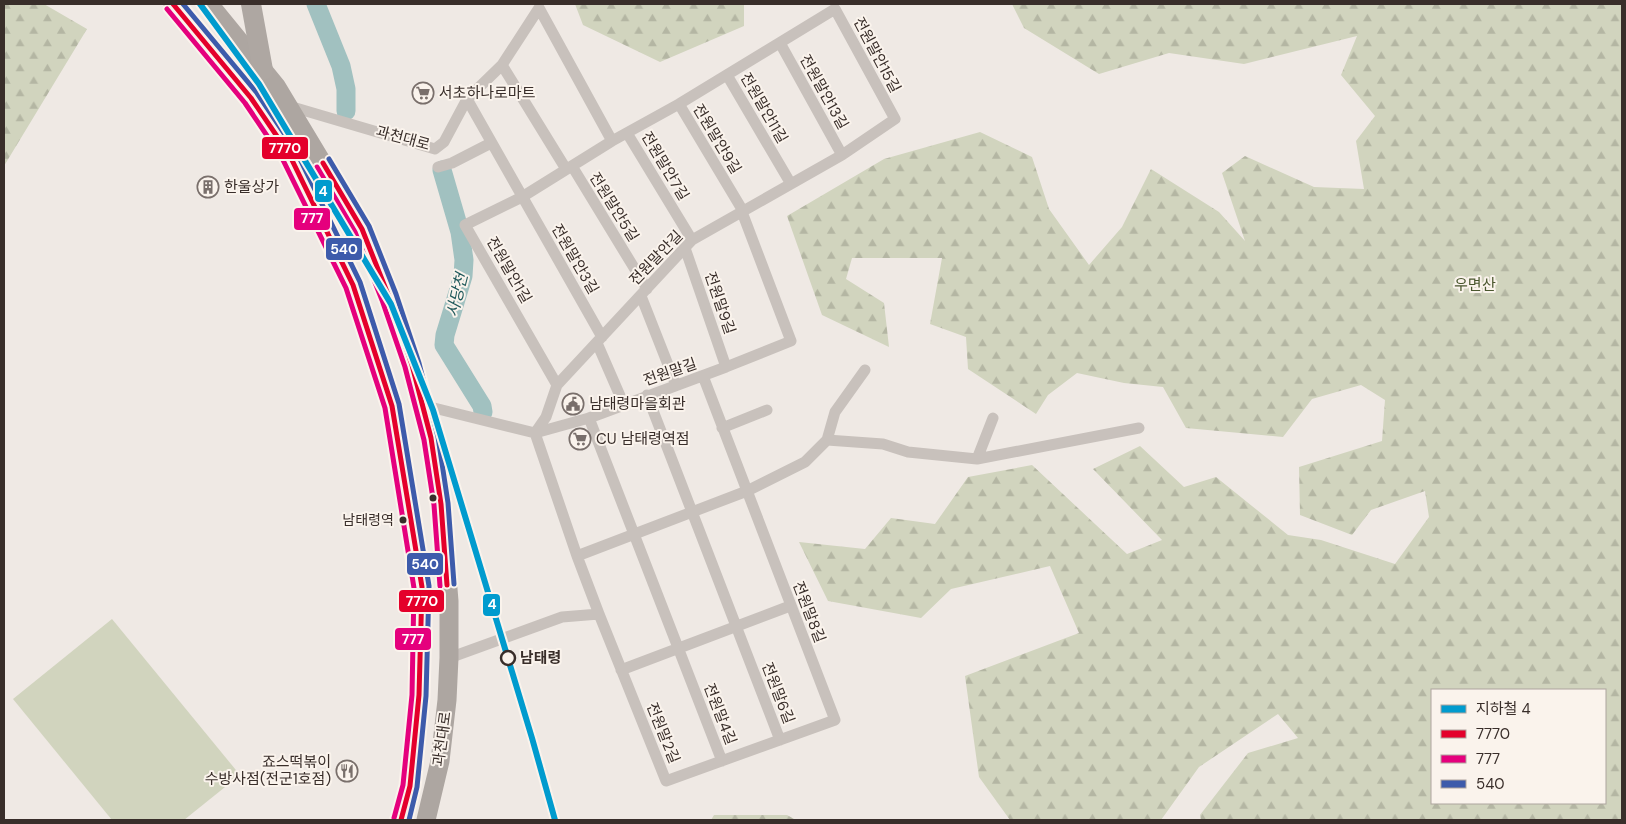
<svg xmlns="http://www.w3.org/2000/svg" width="1626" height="824" font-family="'DM Sans','Noto Sans KR',sans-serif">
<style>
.green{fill:#d1d4be}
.forest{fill:url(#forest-firs);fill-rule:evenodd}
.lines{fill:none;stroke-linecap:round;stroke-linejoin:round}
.river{stroke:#a1c1c0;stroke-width:19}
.minor{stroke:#c8c1bc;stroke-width:11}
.primary{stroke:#ada6a1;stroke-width:19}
.trunk{stroke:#aea7a2;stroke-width:20}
.bus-1-casing{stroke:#faf3ec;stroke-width:9}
.bus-2-casing{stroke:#faf3ec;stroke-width:9}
.bus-3-casing{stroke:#faf3ec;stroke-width:9}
.bus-1{stroke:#e4002b;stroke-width:5}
.bus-2{stroke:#e5007d;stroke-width:5}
.bus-3{stroke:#3d5bab;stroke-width:5}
.metro-1-casing{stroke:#faf3ec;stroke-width:10}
.metro-1{stroke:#009bce;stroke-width:6}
.bus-dot{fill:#392e2a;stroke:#faf3ec;stroke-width:2}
.stop-dot{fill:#faf3ec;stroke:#392e2a;stroke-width:2.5}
.labels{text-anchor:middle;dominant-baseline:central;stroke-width:4;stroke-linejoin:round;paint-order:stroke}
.bus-label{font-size:14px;fill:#392e2a;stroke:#faf3ec;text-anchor:end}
.street-label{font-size:15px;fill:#392e2a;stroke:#faf3ec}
.poi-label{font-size:15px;fill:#392e2a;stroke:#faf3ec;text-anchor:start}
.park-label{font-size:15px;fill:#4a572e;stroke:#faf3ec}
.stop-label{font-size:15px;font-weight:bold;fill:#392e2a;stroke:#faf3ec;text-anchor:start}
.water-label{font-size:16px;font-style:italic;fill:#20595b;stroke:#faf3ec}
.line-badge{stroke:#faf3ec;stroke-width:2}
.badge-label{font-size:14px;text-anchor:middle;font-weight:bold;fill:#fff}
</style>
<defs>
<pattern id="forest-firs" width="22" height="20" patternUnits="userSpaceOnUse" patternTransform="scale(1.25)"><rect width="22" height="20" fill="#d1d4be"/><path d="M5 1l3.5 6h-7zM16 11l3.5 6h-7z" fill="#b4b6a3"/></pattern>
</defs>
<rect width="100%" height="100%" fill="#efe9e4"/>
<!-- green -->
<path class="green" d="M112,619L240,775L184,820H112L13,699Z"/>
<!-- forest -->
<path class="forest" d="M4,4H44L87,29L4,166Z
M575,4H744V26L660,62L583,25Z
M1012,4H1622V820H1201L1200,815L1248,753L1298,738L1278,714L1199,767L1161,820H1010L979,777L965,676L1079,633L1050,566L951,589L921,618L828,601L799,542L865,549L891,518L935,524L968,477L1032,465L1127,554L1162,540L1093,469L1140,446L1184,487L1216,477L1288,535L1321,540L1395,564L1429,517L1425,491L1371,510L1352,535L1300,515L1299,467L1382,441L1385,400L1361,385L1312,399L1283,437L1186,428L1163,387L1124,383L1077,373L1048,395L1036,414L968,369L966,337L930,324L942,258H852L846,279L884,303L889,347L822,315L787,216L884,159L980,132L1032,157L1049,209L1089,265L1122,227L1151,169L1219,212L1245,241L1222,173L1245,156L1314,187L1364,189L1356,141L1375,116L1341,75L1357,36L1244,64L1169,53L1099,74L1024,28ZM1432,690H1605V803H1432Z
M714,815H787L796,820H711Z"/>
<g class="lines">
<!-- river -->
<path class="river" d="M316,4L341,66L346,89V111
M442,170L460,232L464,260L463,276L445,335L444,345L482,406L483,412"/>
<!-- minor -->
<path class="minor" d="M780,43L842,155
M502,65L566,169
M727,75L791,184
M467,99L602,337
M679,104L743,211
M289,106L435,149L444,142L467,99L502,65L539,8L612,141
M627,133L692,240
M572,166L647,289
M438,167L452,163L491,143
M685,248L726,367
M641,296L676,385
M597,343L624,405
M647,395L780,740
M422,405L535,433L589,418L726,367L791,341L742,212
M589,418L722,761
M722,428L767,410
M535,433L546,417L557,385L692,240L842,155L895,119L835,9L679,104L612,141L522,197L465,225L557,385
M535,433L577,556L599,614L666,781L835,720L703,376
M827,440L835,412L865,370
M977,459L993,418
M577,556L747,491L805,462L827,440L883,444L908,452L977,459L1139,428
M449,658L562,617L599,614
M621,670L790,606"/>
<!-- primary -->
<path class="primary" d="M173,4L251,98L289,154L353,285L392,406L422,587L419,695L410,786L401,820
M209,4L276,86L362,229L389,297L412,365L431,438L441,504L449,601V658L447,700L440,761L426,820"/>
<!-- trunk -->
<path class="trunk" d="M251,4L263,70"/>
<!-- bus-1 casing -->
<g class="bus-1-casing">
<path id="bus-1" d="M173,4L251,98L289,154L353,285L392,406L422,587L419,695L410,786L401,820
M323,163L362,229L389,297L412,365L431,438L441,504L447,585"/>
</g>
<!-- bus-2 casing -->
<g class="bus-2-casing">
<path id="bus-2" d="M167,9L245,103L282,158L346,288L385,408L414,588L412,695L403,785L394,818
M317,167L355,232L382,300L405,367L424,440L434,505L440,586"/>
</g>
<!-- bus-3 casing -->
<g class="bus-3-casing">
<path id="bus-3" d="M183,4L257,93L296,151L360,282L399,404L429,586L426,696L417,787L409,820
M329,159L369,226L396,294L419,363L438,437L448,503L454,584"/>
</g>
<!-- bus-1 -->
<use href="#bus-1" class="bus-1"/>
<!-- bus-2 -->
<use href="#bus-2" class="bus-2"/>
<!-- bus-3 -->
<use href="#bus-3" class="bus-3"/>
<!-- metro-1 casing -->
<g class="metro-1-casing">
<path id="metro-1" d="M200,4L259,84L391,304L433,410L532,738L555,820"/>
</g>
<!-- metro-1 -->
<use href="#metro-1" class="metro-1"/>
</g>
<!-- icons -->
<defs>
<g id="supermarket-ring" transform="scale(1.125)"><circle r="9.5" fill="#faf3ec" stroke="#796f6b" stroke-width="1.5"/><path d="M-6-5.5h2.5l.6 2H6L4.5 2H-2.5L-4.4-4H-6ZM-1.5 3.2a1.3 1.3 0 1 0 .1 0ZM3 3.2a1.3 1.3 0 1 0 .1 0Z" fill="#796f6b"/></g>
<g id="building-ring" transform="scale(1.125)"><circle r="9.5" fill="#faf3ec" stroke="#796f6b" stroke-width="1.5"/><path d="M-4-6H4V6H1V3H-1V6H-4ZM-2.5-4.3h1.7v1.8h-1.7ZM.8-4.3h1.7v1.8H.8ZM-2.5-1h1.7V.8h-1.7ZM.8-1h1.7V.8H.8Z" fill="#796f6b"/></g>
<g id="civic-ring" transform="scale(1.125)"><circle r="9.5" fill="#faf3ec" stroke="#796f6b" stroke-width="1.5"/><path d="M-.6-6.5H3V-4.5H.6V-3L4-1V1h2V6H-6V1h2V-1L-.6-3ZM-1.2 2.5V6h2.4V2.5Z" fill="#796f6b"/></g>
<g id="restaurant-ring" transform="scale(1.125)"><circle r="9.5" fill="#faf3ec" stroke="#796f6b" stroke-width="1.5"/><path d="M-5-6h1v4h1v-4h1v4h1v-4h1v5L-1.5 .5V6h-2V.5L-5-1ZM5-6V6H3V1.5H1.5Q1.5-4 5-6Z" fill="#796f6b"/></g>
</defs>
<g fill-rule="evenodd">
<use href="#supermarket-ring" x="423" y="93"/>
<use href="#building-ring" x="208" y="187"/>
<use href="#civic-ring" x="573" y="404"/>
<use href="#supermarket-ring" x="580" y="439"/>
<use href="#restaurant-ring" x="347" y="771"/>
</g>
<!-- markers -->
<g class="bus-dot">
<circle cx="433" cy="498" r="4.5"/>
<circle cx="403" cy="520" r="4.5"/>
</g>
<circle class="stop-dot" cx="508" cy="658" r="7"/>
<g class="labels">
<!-- bus labels -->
<g class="bus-label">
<text x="394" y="520">남태령역</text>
</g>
<!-- street labels -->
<g class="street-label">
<text transform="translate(877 55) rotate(62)">전원말안15길</text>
<text transform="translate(824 92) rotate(61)">전원말안13길</text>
<text transform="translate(764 108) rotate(60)">전원말안11길</text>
<text transform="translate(403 138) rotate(15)">과천대로</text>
<text transform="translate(717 139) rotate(59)">전원말안9길</text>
<text transform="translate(665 166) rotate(59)">전원말안7길</text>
<text transform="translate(614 207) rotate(58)">전원말안5길</text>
<text transform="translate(656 258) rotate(-46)">전원말안길</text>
<text transform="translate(575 259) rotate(60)">전원말안3길</text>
<text transform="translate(509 270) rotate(60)">전원말안1길</text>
<text transform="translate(720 303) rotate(71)">전원말9길</text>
<text transform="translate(670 372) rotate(-19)">전원말길</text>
<text transform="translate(809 612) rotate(69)">전원말8길</text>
<text transform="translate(778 693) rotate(69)">전원말6길</text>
<text transform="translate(720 714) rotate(69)">전원말4길</text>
<text transform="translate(663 733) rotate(68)">전원말2길</text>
<text transform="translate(442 739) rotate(-82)">과천대로</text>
</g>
<!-- poi labels -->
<g class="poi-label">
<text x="439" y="93">서초하나로마트</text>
<text x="224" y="187">한울상가</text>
<text x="589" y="404">남태령마을회관</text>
<text x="596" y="439">CU 남태령역점</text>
<text x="331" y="762" text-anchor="end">죠스떡볶이<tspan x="331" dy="17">수방사점(전군1호점)</tspan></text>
</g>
<!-- park labels -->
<g class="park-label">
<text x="1475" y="285">우면산</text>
</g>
<!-- stop labels -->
<g class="stop-label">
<text x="520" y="658">남태령</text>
</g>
<!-- water labels -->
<g class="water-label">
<text transform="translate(457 295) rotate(-76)">사당천</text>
</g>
</g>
<g class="line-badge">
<rect x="261" y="136" width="48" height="24" rx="5" fill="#e4002b"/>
<rect x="314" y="179" width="19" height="24" rx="5" fill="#009bce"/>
<rect x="293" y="207" width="38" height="24" rx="5" fill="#e5007d"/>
<rect x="325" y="237" width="38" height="24" rx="5" fill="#3d5bab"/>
<rect x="406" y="552" width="38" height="24" rx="5" fill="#3d5bab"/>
<rect x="398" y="589" width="47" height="24" rx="5" fill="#e4002b"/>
<rect x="482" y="593" width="19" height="24" rx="5" fill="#009bce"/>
<rect x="394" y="627" width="38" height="24" rx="5" fill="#e5007d"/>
</g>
<g class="badge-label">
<text x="285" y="153">7770</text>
<text x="323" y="196">4</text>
<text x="312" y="223">777</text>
<text x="344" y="254">540</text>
<text x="425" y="569">540</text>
<text x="422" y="606">7770</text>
<text x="492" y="609">4</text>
<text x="413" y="644">777</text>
</g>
<!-- border -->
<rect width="1626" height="824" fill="none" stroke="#392e2a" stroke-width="10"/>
<!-- legend -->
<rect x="1431" y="689" width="175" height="115" fill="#faf3ec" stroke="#ada49e"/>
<rect x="1441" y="705" width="25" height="8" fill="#009bce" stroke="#ada49e"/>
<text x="1476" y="714" font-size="15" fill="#392e2a">지하철 4</text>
<rect x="1441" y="730" width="25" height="8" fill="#e4002b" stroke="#ada49e"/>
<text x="1476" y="739" font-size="15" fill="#392e2a">7770</text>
<rect x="1441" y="755" width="25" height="8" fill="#e5007d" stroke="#ada49e"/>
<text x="1476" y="764" font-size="15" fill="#392e2a">777</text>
<rect x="1441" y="780" width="25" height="8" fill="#3d5bab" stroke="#ada49e"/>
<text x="1476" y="789" font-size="15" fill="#392e2a">540</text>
</svg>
